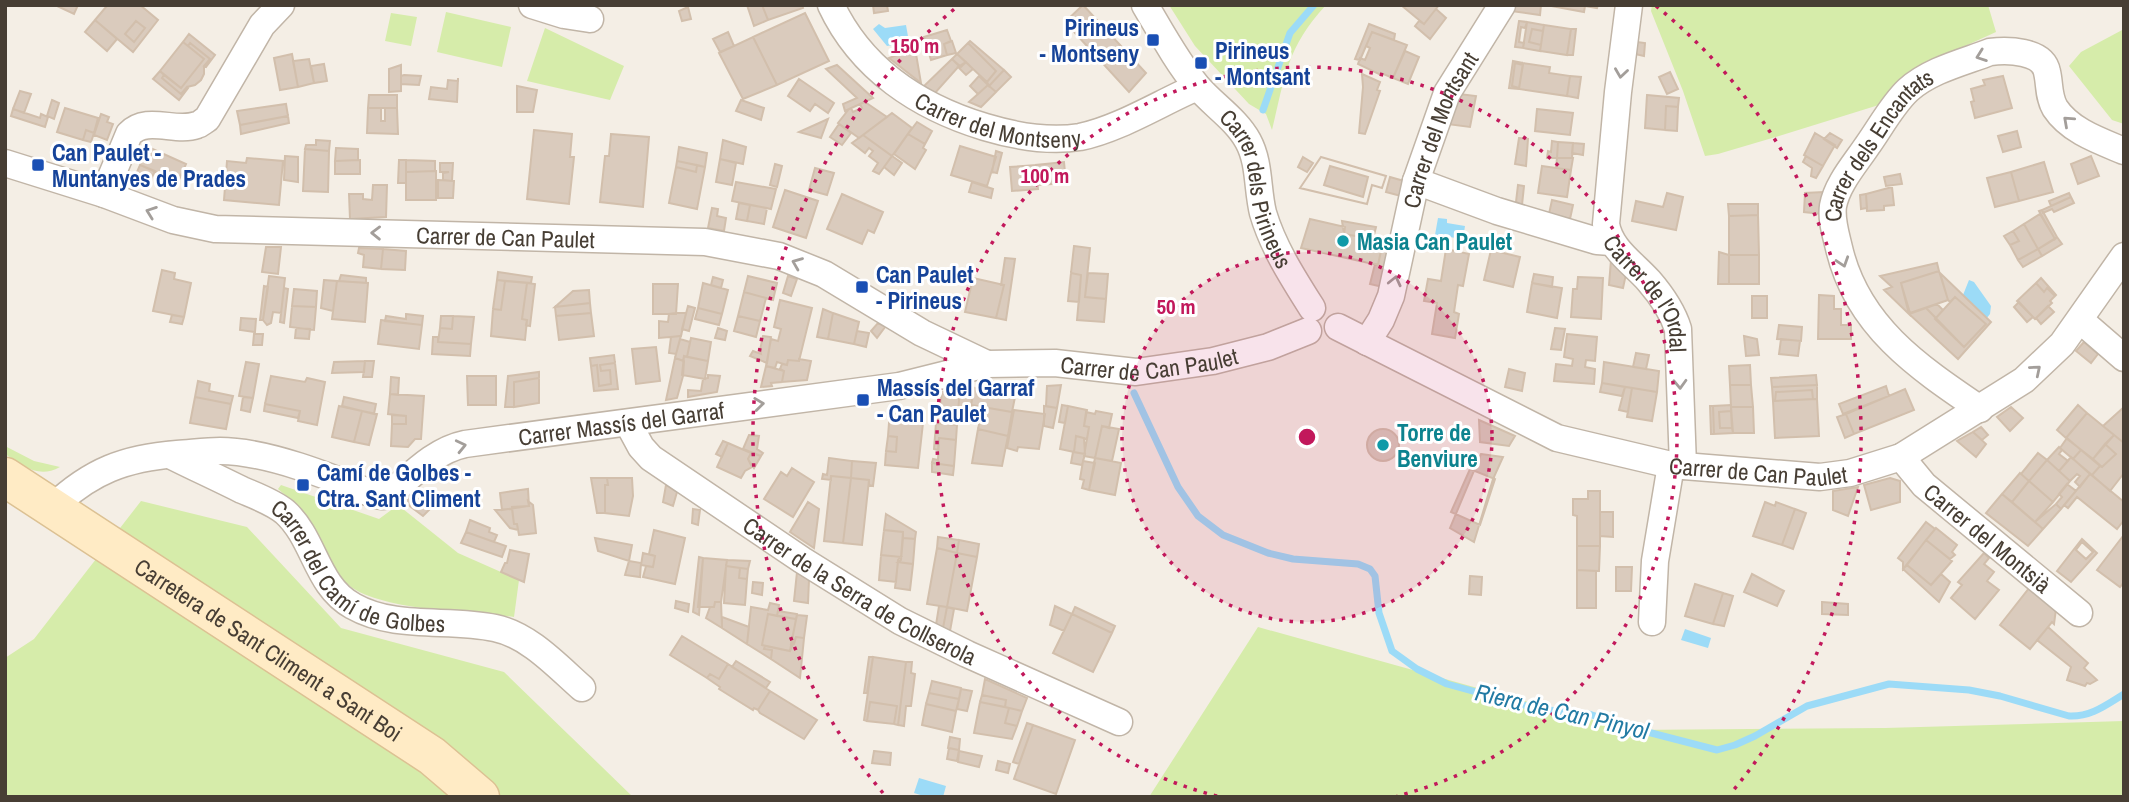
<svg xmlns="http://www.w3.org/2000/svg" width="2129" height="802" font-family="'Archivo Narrow',sans-serif">
<style>
.green{fill:#d6ecaa}
.water{fill:#9cdbf7}
.lines{fill:none;stroke-linecap:round;stroke-linejoin:round}
.stream{stroke:#9cdbf7;stroke-width:7}
.building{fill:#dacbbd;stroke:#d2bfac;stroke-width:2;fill-rule:evenodd}
.street-casing{stroke:#c1b5a7;stroke-width:29}
.secondary-casing{stroke:#dcc193;stroke-width:41}
.street{stroke:#fff;stroke-width:26}
.secondary{stroke:#ffebc5;stroke-width:38}
.oneway{stroke:#a39e9a}
.ring{fill:none;stroke:#c2185b;stroke-width:3.5;stroke-dasharray:3.5 7}
.transit-dot{fill:#1a4fb4;stroke:#fff;stroke-width:2.5}
.culture-dot{fill:#0f9aa8;stroke:#fff;stroke-width:2.5}
.labels{text-anchor:middle;dominant-baseline:central;stroke-width:6;stroke-linejoin:round;paint-order:stroke}
.transit-label{font-size:23px;font-weight:bold;fill:#164399;stroke:#fff;text-anchor:start}
.street-label{font-size:23px;fill:#473e34;stroke:#fff}
.culture-label{font-size:23px;font-weight:bold;fill:#0d838f;stroke:#fff;text-anchor:start}
.water-label{font-size:24px;font-style:italic;fill:#217aa3;stroke:#fff}
.centre{fill:#c2185b;stroke:#fff;stroke-width:3.5}
.ring-label{font-size:21px;text-anchor:middle;font-weight:bold;fill:#c2185b;stroke:#fff;stroke-width:6;stroke-linejoin:round;paint-order:stroke}
</style>
<rect width="100%" height="100%" fill="#f4eee5"/>
<!-- green -->
<path class="green" d="M1169,5H1326C1287,47 1285,76 1272,130L1266,114L1249,104L1195,46Z
M1652,5H1988L1996,32L1908,72L1882,104L1779,136L1718,154L1705,156L1683,91L1651,11Z
M446,12L511,27L502,67L437,52Z
M391,13L417,17L411,46L385,41Z
M545,28L624,66L610,100L527,81Z
M2124,29V124L2112,120L2069,66L2081,52Z
M5,446L34,461L60,467C38,479 24,466 5,454Z
M281,485L379,519L398,505L458,553L519,580L514,617C472,612 370,611 343,580C331,566 326,548 317,532C307,514 294,502 278,489Z
M141,501L247,527L341,628L504,672L633,797H5V658L34,639Z
M1258,627L1629,730L1885,728L2124,721V797H1149Z"/>
<!-- water -->
<path class="water" d="M879,24L885,28L906,25L909,42L887,46L873,29Z
M1438,218L1447,219V223L1465,226L1463,239L1435,235Z
M1969,280L1974,282L1991,306L1990,314L1986,319L1963,295Z
M1685,629L1711,638L1708,648L1681,640Z
M919,778L946,786L943,797H927L914,793Z"/>
<g class="lines">
<!-- stream -->
<path class="stream" d="M1263,110L1290,33L1314,5
M1134,393L1178,487L1198,516L1223,535L1268,553L1293,559L1358,564L1370,569L1375,576L1379,613L1392,651L1417,669L1447,684L1538,709L1589,714L1632,728L1717,750L1735,745L1755,736L1807,706L1889,684L1969,690L2000,696L2069,716C2091,717 2106,705 2124,694"/>
</g>
<!-- building -->
<path class="building" d="M55,5H78L74,14Z
M104,5H140L158,20L133,52L95,20L106,7ZM136,21L145,28L134,42L125,34Z
M747,5H762L768,20L754,26Z
M762,5H802L803,8L768,20Z
M873,5H887L888,11L874,13Z
M1083,5L1146,73L1129,92L1065,22Z
M1401,5H1439L1424,24Z
M1515,5H1541L1540,15L1511,11Z
M1546,5H1598L1597,8L1585,6L1584,12Z
M688,7L691,19L682,21L679,11Z
M1436,9L1446,18L1430,39L1415,26L1419,21L1424,24Z
M805,13L829,61L777,85L753,37Z
M95,20L117,39L107,51L85,32Z
M136,21L145,28L134,42L125,34Z
M1519,21L1527,22L1525,28L1521,27L1519,42L1524,43L1523,48L1515,47Z
M1527,22L1544,25L1543,31L1532,29L1529,42L1541,45L1540,51L1523,48Z
M1369,24L1395,34L1394,40L1372,32L1360,60L1355,59Z
M1544,25L1571,29L1567,55L1540,51Z
M1532,29L1543,31L1541,45L1529,42Z
M1571,29H1576L1573,55H1567Z
M947,30L951,41L944,44L947,55L931,60L924,37Z
M728,32L734,46L720,52L713,39Z
M1372,32L1407,45L1393,78L1381,73V75L1358,64L1360,58L1365,60L1370,48L1366,46Z
M189,34L215,55L206,67L204,66L210,59L190,43L188,46L183,42Z
M753,37L777,85L743,99L719,53Z
M952,41L956,53L947,55L944,44Z
M970,41L1004,70L989,86L987,82L996,71L968,43Z
M183,42L204,59L181,88L160,71Z
M1637,42L1645,43L1644,56L1635,54Z
M190,43L210,59L204,66V74L201,80L195,85L187,87L181,94L162,78L164,75L181,88L204,59L188,46Z
M968,43L996,71L987,82L957,54Z
M915,48L921,83L889,58Z
M1405,51L1419,57L1408,84L1393,78Z
M292,54L298,87L280,90L274,58Z
M957,54L966,62L961,67L952,59Z
M309,59L314,83L298,87L293,61Z
M952,59L959,66L935,93L924,86Z
M1513,61L1523,63H1515L1512,86L1519,89L1509,88Z
M966,62L973,69L966,75L958,67Z
M1515,63L1523,65L1519,88L1512,86Z
M1523,63L1550,67L1549,73L1570,76L1567,96L1519,89Z
M324,64L327,81L314,83L311,66Z
M401,65V91L389,92V69Z
M837,65L873,98L845,111L843,104L857,98L826,69Z
M1004,70L1011,77L996,92L989,86Z
M160,71L164,75L162,78L181,94L187,87L188,88L179,100L153,79Z
M1670,72L1678,89L1667,94L1659,77Z
M1362,74L1380,82L1377,90L1380,91L1365,134L1359,133L1363,87Z
M404,75L421,76L419,85L401,84V76Z
M979,76L988,85L978,94L970,86Z
M1570,76L1581,77L1578,98L1567,96Z
M2003,76L2012,108L1975,118L1971,102L1974,101L1971,89L1985,85L1983,80Z
M458,78L457,102L429,99L431,87L447,89L448,80L458,81Z
M799,79L834,103L828,113L815,104L810,111L788,96Z
M988,85L996,92L981,107L969,102Z
M517,86L537,90L533,112H517Z
M20,91L31,94L24,113L13,109Z
M1459,94L1476,96L1470,127L1447,124Z
M369,95H397V108H368Z
M1647,95L1679,98L1678,107L1666,106L1665,130L1645,128Z
M52,100L59,103L54,119L47,116Z
M741,100L764,108L761,120L736,111Z
M865,102L887,117L859,138L838,123L849,109L851,108L853,112L862,108L860,104Z
M286,104L288,116L240,125L237,111Z
M1666,106L1678,107L1677,131L1665,130Z
M65,108L98,118L94,133L86,130L83,140L57,132Z
M368,108H381V121H385V108H397L398,134L367,133Z
M13,109L40,118L41,114L48,117L45,127L11,116Z
M1537,109L1573,113L1570,135L1535,131Z
M892,113L912,128L892,156L863,135Z
M101,114L109,117L107,122L113,124L107,140L94,135Z
M288,116L289,123L241,134L240,125Z
M828,119L821,138L799,132Z
M917,122L932,131L925,144L908,134Z
M839,124L851,133L842,145L830,137Z
M86,130L94,133L91,142L83,140Z
M534,130L572,134L570,157H574L569,204L527,199Z
M2017,131L2021,147L2003,152L1998,136Z
M1815,133L1835,145L1823,166L1804,155Z
M1830,133L1842,140L1837,148L1824,139Z
M611,134L649,137L643,207L600,202L605,156H609Z
M908,134L925,144L923,148L926,150L915,169L894,154Z
M863,135L892,156L879,174L873,171L878,163L869,156L873,151L869,148L865,153L852,143Z
M1519,138L1528,139L1526,166L1515,164Z
M316,140L330,141L329,151L305,149L306,145H316Z
M723,140L746,147L743,164L720,159Z
M1552,141L1558,142L1557,158H1547L1548,151L1551,152Z
M1558,142L1573,143L1572,158H1557Z
M1573,143L1584,144L1583,155L1572,153Z
M960,146L996,157L987,186L951,175Z
M148,147L186,164L178,182L140,165Z
M679,147L707,153L705,167L677,161Z
M336,148L358,149V160L335,161Z
M305,149L329,151L328,192L303,191Z
M996,151L1002,153L997,173L992,172Z
M285,156L298,157V182L284,180Z
M892,156L902,163L894,175L884,167Z
M1806,156L1823,166L1816,178L1811,176L1812,168L1803,162Z
M2091,156L2099,176L2078,184L2071,164Z
M1303,157L1313,163L1307,172L1298,167Z
M1321,157L1386,176L1382,188L1372,185L1367,204L1300,188ZM1330,166L1368,177L1363,197L1324,185Z
M1321,157L1386,176L1382,188L1372,185L1367,204L1300,188Z
M247,158L283,161L279,205L224,200L227,161L246,163Z
M1557,158H1573L1571,170L1556,168Z
M720,159L736,163L732,185L716,182Z
M360,160V174H335V161Z
M399,160H406V183H398Z
M406,160L435,161V171L406,172Z
M677,161L697,165L696,172L676,167Z
M1064,162L1066,183L1038,185L1036,165Z
M2044,162L2053,192L2019,201L2011,172Z
M440,163H453L452,181L443,180V173L449,172H440Z
M775,164L782,166L777,187L770,185Z
M140,165L155,171L151,179L137,172Z
M697,165L705,167L697,209L669,203L676,167L696,172Z
M1036,165L1038,189L1012,191L1010,167Z
M1542,166L1571,170L1567,197L1538,193Z
M815,168L834,173L827,195L809,190Z
M436,171V200H406V172Z
M2011,172L2019,201L1995,207L1987,178Z
M1900,174L1902,184L1886,186L1884,177Z
M1390,177L1404,181L1401,196L1386,192Z
M438,180L454,181L453,198H438Z
M736,182L776,189L771,209L732,201Z
M972,182L993,189L991,198L969,192Z
M373,185H387L386,217L350,219L349,194H363V199L372,200Z
M1518,185L1524,186L1522,205L1516,202Z
M1892,187L1894,205L1884,206V210L1867,211L1866,194Z
M785,190L818,201L806,238L773,227Z
M1823,192L1821,214L1804,212L1805,193Z
M1667,193L1683,197L1676,230L1632,221L1636,201L1663,207Z
M2069,193L2071,197L2051,206L2049,201Z
M842,194L883,212L874,233L868,230L862,244L827,229Z
M1866,194L1867,208L1861,209L1860,195Z
M2071,197L2074,203L2054,212L2052,209L2043,213L2042,210Z
M1552,200L1573,205L1570,219L1549,214Z
M739,203L750,205L747,221L736,219Z
M1728,204H1758V215L1729,216Z
M750,205L767,208L764,224L747,221Z
M712,208L718,209L717,216L726,218L724,231L708,228Z
M2042,210L2057,237L2055,239L2039,211Z
M2040,214L2055,239L2038,249L2024,224Z
M1758,215L1759,255H1729V216Z
M1310,219L1345,227L1344,234L1383,241L1378,265L1301,248Z
M1342,221L1376,227L1373,239L1344,234Z
M2024,224L2038,249L2018,260L2010,245L2019,241L2013,231Z
M2013,231L2019,241L2010,245L2004,236Z
M2057,237L2062,244L2042,256L2038,249Z
M1383,242L1392,244L1383,287L1370,284L1375,264L1378,265Z
M1074,246L1090,248L1085,297L1106,299L1104,322L1077,320L1081,275L1071,273Z
M266,247H281L278,274L262,272Z
M359,248L383,249L381,269L363,267L364,255L358,253Z
M383,249L406,251L405,270L381,269Z
M1446,249L1469,254L1463,286L1458,285L1454,312L1459,314L1455,338L1432,334L1437,303L1424,301L1428,279L1441,281Z
M2038,249L2042,256L2023,267L2018,260Z
M1491,250L1520,257L1513,287L1484,280Z
M1719,252L1729,255V284H1718Z
M1729,255H1759V284H1729Z
M1005,258L1015,259L1006,320L996,318L1004,285H1001Z
M1611,260L1626,274L1623,288L1609,285Z
M1937,263L1939,271L1901,283L1909,314L1884,290L1892,287L1880,276Z
M162,270L175,273L174,279L191,283L184,317L153,311Z
M1939,271L1948,300L1910,313L1901,283Z
M498,272L532,277L531,283L497,280Z
M1071,273L1081,275L1079,302L1068,301Z
M1088,273L1108,274L1106,299L1085,297Z
M1940,273L1991,322L1958,359L1909,314L1926,308L1964,347L1986,324L1955,297L1950,302L1948,300Z
M1534,274L1553,277L1552,287L1532,283Z
M341,275L366,278V283L339,281Z
M269,276L285,278L281,313L273,312L271,323L267,325L263,320Z
M748,276L777,283L773,300L744,292Z
M788,276L797,279L791,296L783,293Z
M713,277L723,280L721,288L711,285Z
M1578,277L1603,278L1601,319L1571,317L1573,289H1577Z
M973,278L1004,285L996,318L965,312Z
M2041,278L2056,295L2055,296L2047,288L2044,292L2036,283Z
M324,280L337,281L333,311L321,308Z
M497,280L505,281L501,310L493,309Z
M337,281L368,283L365,322L332,319Z
M505,281L527,283L522,319L527,320L525,340L491,336L493,309L501,310Z
M527,283L535,284L530,326L526,325L527,320L522,319Z
M703,283L728,290L722,314L698,308Z
M1532,283L1562,288L1557,318L1527,312Z
M2036,283L2044,292L2047,288L2055,296L2050,301L2052,303L2035,319L2017,301Z
M653,284H678L676,314H653Z
M264,286L268,287L263,320H260Z
M284,288L288,289L284,323L280,322Z
M294,289L317,291L316,307L292,306Z
M589,290L590,303L555,307L573,291Z
M744,292L766,298L760,321L738,316Z
M1819,295L1834,296V309H1841V325H1851V339H1818Z
M1752,296H1767V318H1752Z
M1955,297L1986,324L1964,347L1935,319Z
M780,300L812,308L799,361L788,360L787,365L777,362L775,368L766,366L771,339L778,341L781,329L774,327Z
M2019,302L2033,317L2027,322L2014,307Z
M590,303L591,313L556,316L555,307Z
M1937,304L1943,310L1936,318L1926,308Z
M292,306L316,307L314,330L290,327Z
M688,306L695,308L689,331L682,329Z
M2048,306L2054,312L2041,324L2036,318Z
M698,308L722,314L719,325L695,319Z
M823,309L833,313L828,339L817,337Z
M591,313L594,336L559,340L556,316Z
M676,313H686L681,336L659,338V321L668,322L669,314Z
M833,313L859,322L854,344L828,339Z
M406,314L423,316L422,325L385,321L386,316L406,319Z
M172,315L184,317L182,324L170,322Z
M441,316H453L452,329L440,328Z
M453,316L474,317L471,344L438,342L440,328L452,329Z
M738,316L760,321L756,337L734,331Z
M241,318L256,319L255,332L240,330Z
M381,320L422,325L419,349L378,344Z
M878,323L885,327L877,338L871,331Z
M1779,325L1802,327L1801,341L1777,339Z
M296,328L310,329L309,339L295,338Z
M718,328L727,331L725,340L715,338Z
M1555,328L1565,329L1561,350L1551,349Z
M857,331L869,333L866,347L854,344Z
M254,334H263L262,345H253Z
M1567,334L1597,337L1595,361L1586,360L1585,367L1595,369L1594,384L1554,381L1556,364L1572,366L1573,359L1564,357Z
M681,336L676,354L669,353L671,337Z
M763,336L771,337L767,363L750,356L753,351L761,354L760,350Z
M1744,336L1757,339L1759,355L1746,356Z
M433,337H438V342L471,344L470,356L432,354Z
M691,338L711,342L708,361L687,357Z
M680,339L690,342L687,357L684,356L683,361L675,358Z
M1781,339L1800,341L1798,356L1779,354Z
M2084,342L2098,354L2091,363L2076,351Z
M656,347L660,381L636,384L632,349Z
M1636,353L1649,355L1646,369L1633,367Z
M614,355L615,363L600,365L601,371L610,370L611,384L599,386L597,365L591,366L590,358Z
M684,356L708,361L705,379L682,375Z
M675,358L684,361L683,376L677,398L666,400Z
M799,359L811,361L807,380L782,382L784,371L780,369L782,364L787,365L788,360L799,361Z
M365,361L364,372L332,373L334,362Z
M365,361H374L372,377H363Z
M246,362L259,364L253,398L239,396Z
M1604,362L1659,371L1657,392L1602,383Z
M615,363L618,389L594,391L591,366L597,365L599,386L611,384L610,370L601,371L600,365Z
M1750,365L1751,385H1730L1729,366Z
M766,366L784,371L782,382L771,383L772,386L761,387Z
M1509,369L1525,373L1522,391L1505,387Z
M539,372V378L514,382V407H505L508,376Z
M708,375L720,376L717,392L688,397V390L701,391L703,379L708,378Z
M1816,375L1817,385L1772,387L1771,378Z
M271,376L305,382L307,378L325,382L317,425L298,421L300,411L265,404Z
M467,376H496V405H468Z
M391,377L399,378L398,395L390,394Z
M539,378V403L514,407V382Z
M198,381L210,384L209,391L233,396L231,404L195,397Z
M1602,383L1625,387L1622,396L1600,392Z
M1061,385L1057,408L1046,406L1047,386Z
M1730,385H1751L1753,407H1731Z
M1817,385V399H1813L1812,390L1776,392L1775,401H1773L1772,387Z
M1886,386L1889,396L1843,414L1839,404Z
M1017,387L1012,412L971,405L974,388Z
M1625,387L1632,388L1628,412L1619,410Z
M974,388L970,412L958,411L960,390Z
M1632,388L1657,392L1652,421L1627,417Z
M1905,389L1914,410L1854,434L1846,414Z
M960,390L958,411L940,409L942,392Z
M1812,390L1813,399L1775,401L1776,392Z
M390,394L424,396L421,439H415L408,447L391,446L392,424H406V416L388,414Z
M195,397L231,404L226,429L190,423Z
M243,397L253,398L250,412L241,410Z
M344,397L376,404L374,414L342,406Z
M1817,399L1819,436L1775,438L1773,401Z
M265,404L300,411L298,418L264,411Z
M1062,405L1068,406L1065,423L1059,422Z
M1731,405V411L1719,412L1720,428H1732L1733,433L1714,434L1713,406Z
M2078,405L2087,413L2066,438L2057,430Z
M339,406L362,411L354,442L332,437Z
M1044,406L1057,408L1053,428L1044,426Z
M1068,406L1087,410L1084,426L1089,427L1087,439L1076,436L1074,452L1060,449Z
M1710,406H1713L1714,434H1711Z
M983,407L1012,412L1008,436L978,429Z
M1731,407H1753L1754,433H1733Z
M2011,407L2023,418L2010,431L1997,417Z
M2124,407V443L2103,426Z
M937,409L958,411L957,425L936,423Z
M890,410L924,414L918,468L885,465L886,451L896,452L897,437L888,436Z
M1014,410L1045,414L1039,449L1018,447L1017,451L1007,448Z
M362,411L377,414L369,445L354,442Z
M1096,411L1112,414L1109,428L1102,426L1095,458L1084,456L1089,427L1084,426L1086,412L1095,414Z
M1731,411L1732,428H1720L1719,412Z
M2087,413L2114,435L2093,459L2066,438Z
M1846,414L1854,434L1845,438L1837,417Z
M392,415L406,416V424H392Z
M1479,420L1515,436L1509,446L1480,442Z
M936,423L957,425L956,440L939,438L938,450L934,449Z
M1102,426L1119,429L1112,461L1095,458Z
M1981,427L1988,435L1982,440L1973,432Z
M1367 445a16 16 0 1 1 32 0a16 16 0 1 1-32 0Z
M978,429L1008,436L1002,466L972,463Z
M1973,432L1986,444L1976,457L1957,441Z
M749,435L759,436L757,449L763,453L761,456L743,449Z
M2114,435L2124,443V473L2110,491L2092,475L2100,466L2102,467L2116,454L2105,444Z
M888,436L897,437L896,452L886,451Z
M1076,436L1084,438L1085,454L1074,452Z
M939,438L956,440L954,466L932,463L933,459L938,460Z
M2067,438L2081,450L2073,459L2060,448Z
M723,441L728,443L722,457L716,454Z
M728,443L751,453L748,459L752,467L745,471L741,478L717,467Z
M2105,444L2116,454L2102,467L2093,459Z
M2059,447L2062,450L2059,454L2068,461L2059,471L2047,460Z
M2081,450L2100,466L2092,475L2073,459Z
M1073,452L1085,454L1082,465L1071,463Z
M751,453L761,456L754,468L748,459Z
M2038,453L2047,460L2029,481L2021,474Z
M1481,454L1503,457L1493,479L1474,542L1450,528Z
M2071,457L2090,474L2080,487L2075,482L2080,476L2077,474L2070,481L2059,471Z
M829,458L852,461L851,478L831,476V480L822,479L823,474L827,475Z
M1095,458L1121,463L1115,495L1089,490Z
M2047,460L2070,481L2053,502L2029,481Z
M852,461L876,463L873,486L869,485V480L851,478Z
M1083,461L1095,463L1089,490L1082,488L1084,480L1080,479Z
M932,463L954,466L953,475L932,472Z
M792,468L814,482L793,517L764,499L781,472L787,476Z
M1470,469L1495,479L1480,525L1451,512Z
M2020,473L2029,481L2012,502L2002,494Z
M2090,474L2124,502V520L2117,529L2077,497L2068,508L2064,505Z
M831,476L851,478L843,543L824,541Z
M591,478H607L608,485H605V513H597Z
M607,478H632L633,496L629,516L605,513V485H608Z
M851,478L869,480L862,545L843,543Z
M1890,478L1900,481V502L1871,510L1864,485Z
M2029,481L2053,502L2035,522L2012,502Z
M2067,484L2076,491L2061,509L2056,504L2062,497L2059,494Z
M666,485L677,492L673,506L663,502Z
M1858,487L1848,516L1833,510V491Z
M528,489L529,506L502,510L500,493Z
M415,491L435,504L423,516L403,501Z
M1588,491H1600V546H1577V516L1573,515V499H1588Z
M2002,494L2043,529L2028,546L1986,513Z
M528,501L533,505L536,533L519,535L517,524H514L512,507L529,506Z
M808,502L819,509L814,548L790,532Z
M1765,502L1775,506L1776,502L1795,509L1782,545L1753,536Z
M2056,504L2061,509L2043,529L2035,522Z
M512,509L514,524H517L518,530L510,528L495,510Z
M693,509L700,510L698,525L692,523Z
M1795,509L1806,513L1793,549L1782,545Z
M1600,512H1613V537L1600,536Z
M886,514L916,532L915,539L903,538V532L884,530Z
M470,520L490,528L489,532L497,535L494,542L466,532Z
M1926,522L1935,529L1903,569V562L1898,558Z
M1936,528L1957,545L1952,552L1955,555L1950,559L1926,540Z
M654,530L685,538L675,584L643,577L646,566L653,567L655,556L649,554Z
M884,530L903,532L901,557L881,555Z
M466,532L506,546L502,557L461,543Z
M2123,536L2124,582L2120,587L2097,570Z
M938,537L959,540L957,553L937,548Z
M595,538L632,545L629,561L598,551Z
M903,538L915,539L913,564L898,562L901,560Z
M2082,539L2097,553L2071,582L2057,571ZM2082,542L2093,552L2086,559L2076,550Z
M959,540L979,544L977,557L957,553Z
M1926,540L1952,561L1931,585L1907,565Z
M1577,546H1600L1599,571L1577,570Z
M937,548L957,553L947,607L927,604Z
M510,550L529,554L524,582L501,572L505,563H507Z
M643,553L655,556L653,567L641,565Z
M957,553L977,557L967,611L947,607Z
M1984,553L1989,558L1984,564L1994,572L1987,581L1999,590L1975,619L1951,598L1962,585L1958,582Z
M881,555L901,557L898,560L896,582L879,580Z
M699,557L703,558L699,615L693,612Z
M703,558L727,560L721,602H715L714,607H698Z
M727,560L750,561L748,569L726,566Z
M629,561L641,563L640,577L625,575Z
M898,562L913,564L910,590L895,588Z
M1907,565L1931,585L1941,574L1950,582L1939,602L1903,569Z
M726,566L740,568L739,578L747,579L745,605L724,603Z
M1616,567H1632L1631,591H1616Z
M740,568L748,569L747,579L739,578Z
M1577,570L1596,571V608H1577Z
M797,572L809,580L808,603L794,601Z
M1752,574L1784,591L1777,606L1744,592Z
M1470,576L1482,577L1481,595L1469,594Z
M753,582L763,583L762,595L752,593Z
M1695,584L1723,593L1713,624L1685,616Z
M2030,587L2056,609L2054,624L2052,622L2030,649L2000,625Z
M1723,593L1733,596L1724,626L1713,624Z
M676,601L689,604L688,612L675,608Z
M715,602H721L722,628L706,618L710,607H714Z
M1822,602L1848,604V615L1822,614Z
M770,603L779,605L777,616L768,614L762,645L765,646L764,649L772,650L771,659L747,644L751,607L768,610Z
M939,606L947,607L943,628L936,625Z
M1055,606L1072,614L1064,631L1050,625Z
M947,607L954,609L950,631L943,628Z
M1075,607L1115,626L1112,633L1072,614Z
M778,611L797,614L796,619L777,616Z
M768,614L796,619L790,651L762,645Z
M1072,614L1112,633L1093,672L1053,653Z
M797,615L807,616L804,638L796,637L794,644H791Z
M722,617L749,627L747,644L722,628Z
M2048,627L2088,663L2084,668L2097,680L2090,684L2087,683L2085,686L2067,680L2071,667L2037,640Z
M682,636L728,664L719,679L710,674L707,678L670,655Z
M796,637L804,638L800,678L771,659L772,650L764,649L765,646L790,651Z
M869,657H873L867,693H864Z
M873,657L906,662L898,725L894,724L897,706L870,702L867,721L864,720Z
M736,661L770,682L766,688L732,667Z
M906,662H912L911,673L915,674L911,706H906L904,726L898,725Z
M728,664L770,691L758,710L754,708L753,710L719,689L720,687L707,678L710,674L719,679Z
M985,679L1027,698L1022,711L1005,707L1006,700L982,695Z
M932,681L961,688L959,699L929,693Z
M961,689L972,691L967,711L957,709Z
M770,691L817,720L804,739L760,713L758,710Z
M929,693L959,699L956,711L926,704Z
M982,695L1006,700L1005,707L980,702Z
M870,702L897,706L894,724L867,721Z
M980,702L1009,708L1005,723L1017,726L1012,739L974,733Z
M926,704L956,711L952,732L922,725Z
M1009,708L1022,711L1017,726L1005,723Z
M1027,723L1033,725L1019,764L1013,762Z
M1033,725L1075,740L1056,794L1014,779Z
M950,737L960,739L959,750L948,748Z
M949,748L959,750L957,761L947,759Z
M874,751L891,753L890,765L872,763Z
M959,751L982,756L979,767L958,762Z
M998,761L1010,764L1008,773L996,770Z"/>
<g class="lines">
<!-- street casing -->
<g class="street-casing">
<g id="street">
<path d="M532,5L564,15L590,19"/>
<path id="s1" d="M831,5C861,69 919,107 985,127C1015,136 1048,142 1080,137C1119,129 1160,103 1197,87"/>
<path id="s2" d="M1145,5C1161,32 1177,62 1197,86C1213,105 1236,119 1248,141C1260,163 1257,189 1263,213C1273,247 1293,278 1312,308"/>
<path id="s3" d="M1629,5L1618,92L1606,224C1610,249 1633,263 1649,281C1662,296 1672,310 1678,329L1683,466"/>
<path id="s4" d="M5,163L104,194L173,220L215,229L705,242L779,256L824,274L922,333L987,364"/>
<path d="M1416,181L1497,211L1597,241L1611,242"/>
<path d="M104,194L129,134C147,115 175,133 197,125C201,124 203,121 207,119L262,25L281,5"/>
<path d="M2080,320L2124,358"/>
<path id="s5" d="M1338,327L1557,438L1671,465L1820,477L1850,473L1901,457L2024,380L2062,344L2124,256"/>
<path id="s6" d="M1367,342L1381,320L1391,296L1416,181L1447,93L1502,5"/>
<path id="s7" d="M1980,409C1918,367 1857,326 1839,248C1836,235 1831,220 1833,206C1837,184 1855,164 1867,146C1880,128 1892,105 1908,90C1930,70 1964,62 1990,52C2007,50 2043,50 2047,72C2050,84 2048,96 2055,108C2070,131 2100,141 2124,151"/>
<path id="s8" d="M628,423L641,447L651,458L802,560L900,621L967,654L1119,722"/>
<path id="s9" d="M170,455C194,467 218,478 242,490C256,496 273,502 285,512C315,539 316,586 353,606C395,630 449,618 495,628C529,635 557,666 582,688"/>
<path id="s10" d="M1901,457L1924,485L2079,613"/>
<path id="s11" d="M53,507C91,471 125,458 177,454C192,453 206,451 220,451C267,451 331,477 375,495L383,496L392,492C414,473 436,450 465,444L899,386L987,364L1055,363L1136,372L1213,361L1268,347L1308,331"/>
<path d="M1652,622L1655,561L1671,465"/>
</g>
</g>
<!-- secondary casing -->
<g class="secondary-casing">
<g id="secondary">
<path id="s12" d="M5,477L432,756L480,797"/>
</g>
</g>
<!-- street -->
<use href="#street" class="street"/>
<!-- secondary -->
<use href="#secondary" class="secondary"/>
</g>
<!-- one-way arrows -->
<defs><path id="oneway-chevron" d="M-2-3.5L2.5 0L-2 3.5" fill="none" stroke-width="1.6" stroke-linecap="round" stroke-linejoin="round" transform="scale(1.75)"/></defs>
<g class="oneway">
<use href="#oneway-chevron" transform="translate(1981 56) rotate(160)"/>
<use href="#oneway-chevron" transform="translate(1621 73) rotate(98)"/>
<use href="#oneway-chevron" transform="translate(2068 121) rotate(-138)"/>
<use href="#oneway-chevron" transform="translate(151 212) rotate(-160)"/>
<use href="#oneway-chevron" transform="translate(376 233) rotate(-179)"/>
<use href="#oneway-chevron" transform="translate(1843 262) rotate(72)"/>
<use href="#oneway-chevron" transform="translate(797 263) rotate(-158)"/>
<use href="#oneway-chevron" transform="translate(1395 281) rotate(-77)"/>
<use href="#oneway-chevron" transform="translate(2036 370) rotate(-40)"/>
<use href="#oneway-chevron" transform="translate(1680 384) rotate(88)"/>
<use href="#oneway-chevron" transform="translate(759 404) rotate(-7)"/>
<use href="#oneway-chevron" transform="translate(461 446) rotate(-13)"/>
</g>
<!-- distance rings -->
<circle cx="1307" cy="437" r="185" fill="#c2185b" fill-opacity=".12"/>
<g class="ring">
<circle cx="1307" cy="437" r="185"/>
<path d="M1217 796A370 370 0 1 1 1397 796"/>
<path d="M883 793A554 554 0 0 1 958 6M1656 6A554 554 0 0 1 1731 793"/>
</g>
<!-- markers -->
<g class="transit-dot">
<rect x="1146" y="33" width="14" height="14" rx="3.5"/>
<rect x="1194" y="56" width="14" height="14" rx="3.5"/>
<rect x="31" y="158" width="14" height="14" rx="3.5"/>
<rect x="855" y="280" width="14" height="14" rx="3.5"/>
<rect x="856" y="393" width="14" height="14" rx="3.5"/>
<rect x="296" y="478" width="14" height="14" rx="3.5"/>
</g>
<g class="culture-dot">
<circle cx="1343" cy="241" r="7"/>
<circle cx="1383" cy="445" r="7"/>
</g>
<g class="labels">
<!-- transit labels -->
<g class="transit-label">
<text x="1139" y="27" text-anchor="end">Pirineus<tspan x="1139" dy="26">- Montseny</tspan></text>
<text x="1215" y="50">Pirineus<tspan x="1215" dy="26">- Montsant</tspan></text>
<text x="52" y="152">Can Paulet -<tspan x="52" dy="26">Muntanyes de Prades</tspan></text>
<text x="876" y="274">Can Paulet<tspan x="876" dy="26">- Pirineus</tspan></text>
<text x="877" y="387">Massís del Garraf<tspan x="877" dy="26">- Can Paulet</tspan></text>
<text x="317" y="472">Camí de Golbes -<tspan x="317" dy="26">Ctra. Sant Climent</tspan></text>
</g>
<!-- street labels -->
<g class="street-label">
<text stroke="none"><textPath href="#s1" startOffset="214">Carrer del Montseny</textPath></text>
<text stroke="none"><textPath href="#s6" startOffset="226">Carrer del Montsant</textPath></text>
<text stroke="none"><textPath href="#s7" startOffset="338">Carrer dels Encantats</textPath></text>
<text stroke="none"><textPath href="#s2" startOffset="219">Carrer dels Pirineus</textPath></text>
<text stroke="none"><textPath href="#s4" startOffset="511">Carrer de Can Paulet</textPath></text>
<text stroke="none"><textPath href="#s3" startOffset="303">Carrer de l'Ordal</textPath></text>
<text stroke="none"><textPath href="#s11" startOffset="1141">Carrer de Can Paulet</textPath></text>
<text stroke="none"><textPath href="#s11" startOffset="607">Carrer Massís del Garraf</textPath></text>
<text stroke="none"><textPath href="#s5" startOffset="450">Carrer de Can Paulet</textPath></text>
<text stroke="none"><textPath href="#s10" startOffset="119">Carrer del Montsià</textPath></text>
<text stroke="none"><textPath href="#s9" startOffset="228">Carrer del Camí de Golbes</textPath></text>
<text stroke="none"><textPath href="#s8" startOffset="290">Carrer de la Serra de Collserola</textPath></text>
<text stroke="none"><textPath href="#s12" startOffset="315">Carretera de Sant Climent a Sant Boi</textPath></text>
</g>
<!-- culture labels -->
<g class="culture-label">
<text x="1357" y="241">Masia Can Paulet</text>
<text x="1397" y="432">Torre de<tspan x="1397" dy="26">Benviure</tspan></text>
</g>
<!-- water labels -->
<g class="water-label">
<text transform="translate(1562 711) rotate(13)">Riera de Can Pinyol</text>
</g>
</g>
<circle cx="1307" cy="437" r="10" class="centre"/>
<g class="ring-label">
<text x="915" y="53">150 m</text>
<text x="1045" y="183">100 m</text>
<text x="1176" y="314">50 m</text>
</g>
<!-- border -->
<rect width="2129" height="802" fill="none" stroke="#473e34" stroke-width="14"/>
</svg>
